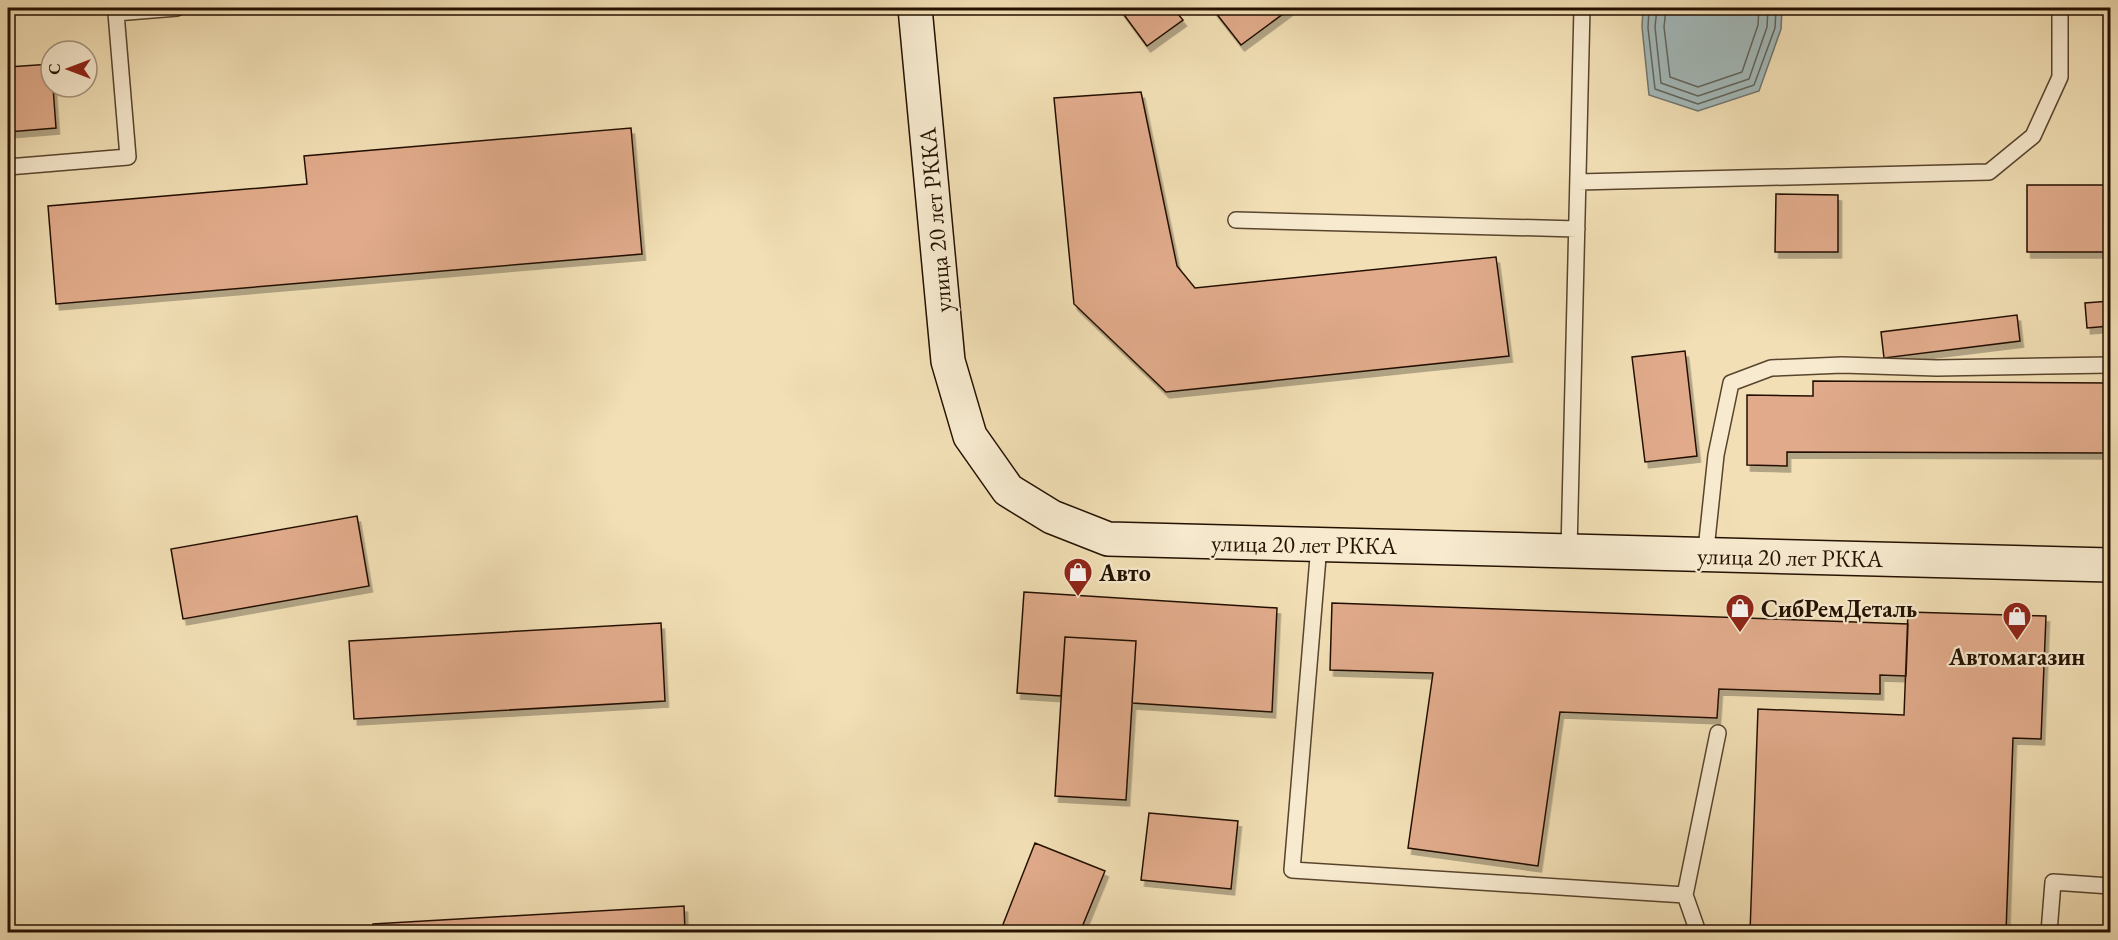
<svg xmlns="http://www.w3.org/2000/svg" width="2118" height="940" font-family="'EB Garamond',serif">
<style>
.water{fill:#a2b9ba;stroke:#707670;stroke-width:1.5}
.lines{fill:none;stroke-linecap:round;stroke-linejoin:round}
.shore{stroke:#63655d;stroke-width:1.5}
.building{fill:#e1ab8b;stroke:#241100;stroke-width:1.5;filter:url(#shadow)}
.lane-casing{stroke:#58442d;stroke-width:18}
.secondary-casing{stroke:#241100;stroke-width:36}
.lane{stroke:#f7eacf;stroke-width:15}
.secondary{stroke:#f7eacf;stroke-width:33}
.labels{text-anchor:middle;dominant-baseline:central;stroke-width:4.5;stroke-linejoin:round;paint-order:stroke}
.street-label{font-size:24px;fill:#241100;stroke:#f7eacf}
.poi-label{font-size:24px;font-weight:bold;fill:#241100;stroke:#f7eacf;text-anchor:start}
</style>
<defs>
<filter id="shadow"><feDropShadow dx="3.5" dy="6" stdDeviation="0" flood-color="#0004"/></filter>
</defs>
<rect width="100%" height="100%" fill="#f2dfb5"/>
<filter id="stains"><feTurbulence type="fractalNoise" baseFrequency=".00333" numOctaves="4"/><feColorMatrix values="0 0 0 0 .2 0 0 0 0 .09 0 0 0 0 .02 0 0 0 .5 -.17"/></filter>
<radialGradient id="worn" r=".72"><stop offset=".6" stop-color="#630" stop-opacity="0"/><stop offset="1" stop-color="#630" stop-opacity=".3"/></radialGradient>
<!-- water -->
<path class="water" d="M1643,8H1782L1781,29L1759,91L1698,111L1649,95L1642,27Z"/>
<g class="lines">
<!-- shore -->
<path class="shore" d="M1649,8L1648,28L1655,89L1698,104L1754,85L1775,28L1776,8
M1657,8L1655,27L1661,83L1698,96L1749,79L1767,27L1768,8
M1666,8L1664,27L1670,77L1698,87L1742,72L1758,25L1759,8"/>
</g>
<!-- building -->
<path class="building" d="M1119,8H1173L1183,20L1147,46Z
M1212,8H1291L1241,45Z
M51,64V87H53L56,128L8,132V67Z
M1141,92L1177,266L1195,288L1496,257L1509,356L1166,392L1074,304L1054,98Z
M631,128L642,254L56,304L48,206L307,184L304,156Z
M2027,185H2110V252H2027Z
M1776,194L1838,195V252H1775Z
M2110,301V326L2087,328L2085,303Z
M2017,315L2020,341L1884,358L1881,332Z
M1685,351L1697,456L1645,462L1632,357Z
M1813,381L2110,383V453L1787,452V466L1747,465V395L1813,396Z
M357,516L369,586L183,619L171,549Z
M1024,592L1277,608L1272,712L1132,703L1136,641L1065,637L1061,696L1017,693Z
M1332,603L1908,624L1906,676L1880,675V694L1719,689L1717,718L1560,712L1538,866L1408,848L1433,673L1330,670Z
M1908,612L2046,616L2041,739L2013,738L2006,932H1750L1758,709L1904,715Z
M661,623L665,701L354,719L349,641Z
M1065,637L1136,641L1126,800L1055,796Z
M1149,813L1238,821L1231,889L1141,880Z
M1035,843L1105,871L1080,932H1000Z
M684,906L685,932H373V924Z"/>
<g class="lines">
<!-- lane casing -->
<g class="lane-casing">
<path id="lane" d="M8,167L128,157L116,13L177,8
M1578,182L1989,172L2033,136L2060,77V8
M1236,220L1577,229
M1319,545L1292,870L1685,895L1718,733
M1569,551L1582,8
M1705,559L1716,455L1731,383L1771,368L1842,365L1937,368L2110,365
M1685,895L1698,932
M2049,932L2053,882L2110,886"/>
</g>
<!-- secondary casing -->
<g class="secondary-casing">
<path id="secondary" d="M915,8L948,361L970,436L1008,490L1052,517L1108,539L2110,565"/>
</g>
<!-- lane -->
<use href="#lane" class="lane"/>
<!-- secondary -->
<use href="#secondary" class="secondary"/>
</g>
<!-- icons -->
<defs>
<g id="shop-pin" transform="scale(1.5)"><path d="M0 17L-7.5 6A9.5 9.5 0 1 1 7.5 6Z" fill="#8f2418" stroke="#f7eacf"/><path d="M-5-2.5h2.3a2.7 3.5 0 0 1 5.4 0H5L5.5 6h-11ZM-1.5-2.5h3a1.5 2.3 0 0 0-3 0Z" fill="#fff"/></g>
</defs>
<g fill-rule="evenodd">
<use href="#shop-pin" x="1078" y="572"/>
<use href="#shop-pin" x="1740" y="608"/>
<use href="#shop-pin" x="2017" y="616"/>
</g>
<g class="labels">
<!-- street labels -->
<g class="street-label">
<text transform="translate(935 220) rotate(-95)">улица 20 лет РККА</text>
<text transform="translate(1304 544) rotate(1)">улица 20 лет РККА</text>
<text transform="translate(1790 557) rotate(1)">улица 20 лет РККА</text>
</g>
<!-- poi labels -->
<g class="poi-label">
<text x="1099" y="572">Авто</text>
<text x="1761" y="608">СибРемДеталь</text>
<text x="2017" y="656" text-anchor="middle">Автомагазин</text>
</g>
</g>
<!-- margin -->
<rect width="2118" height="940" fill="none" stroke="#f2dfb5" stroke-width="30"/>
<rect x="9" y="9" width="2100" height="922" fill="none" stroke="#241100" stroke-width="3"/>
<rect x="15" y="15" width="2088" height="910" fill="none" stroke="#241100" stroke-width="1.5"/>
<!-- north arrow -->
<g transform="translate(69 69) rotate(270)"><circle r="28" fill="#f7eacf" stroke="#a3937c" stroke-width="1.5"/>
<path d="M0-4.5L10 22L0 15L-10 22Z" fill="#8f2418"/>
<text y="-9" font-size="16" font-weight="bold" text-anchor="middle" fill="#241100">С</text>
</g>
<rect width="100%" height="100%" filter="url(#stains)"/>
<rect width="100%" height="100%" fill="url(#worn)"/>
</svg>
